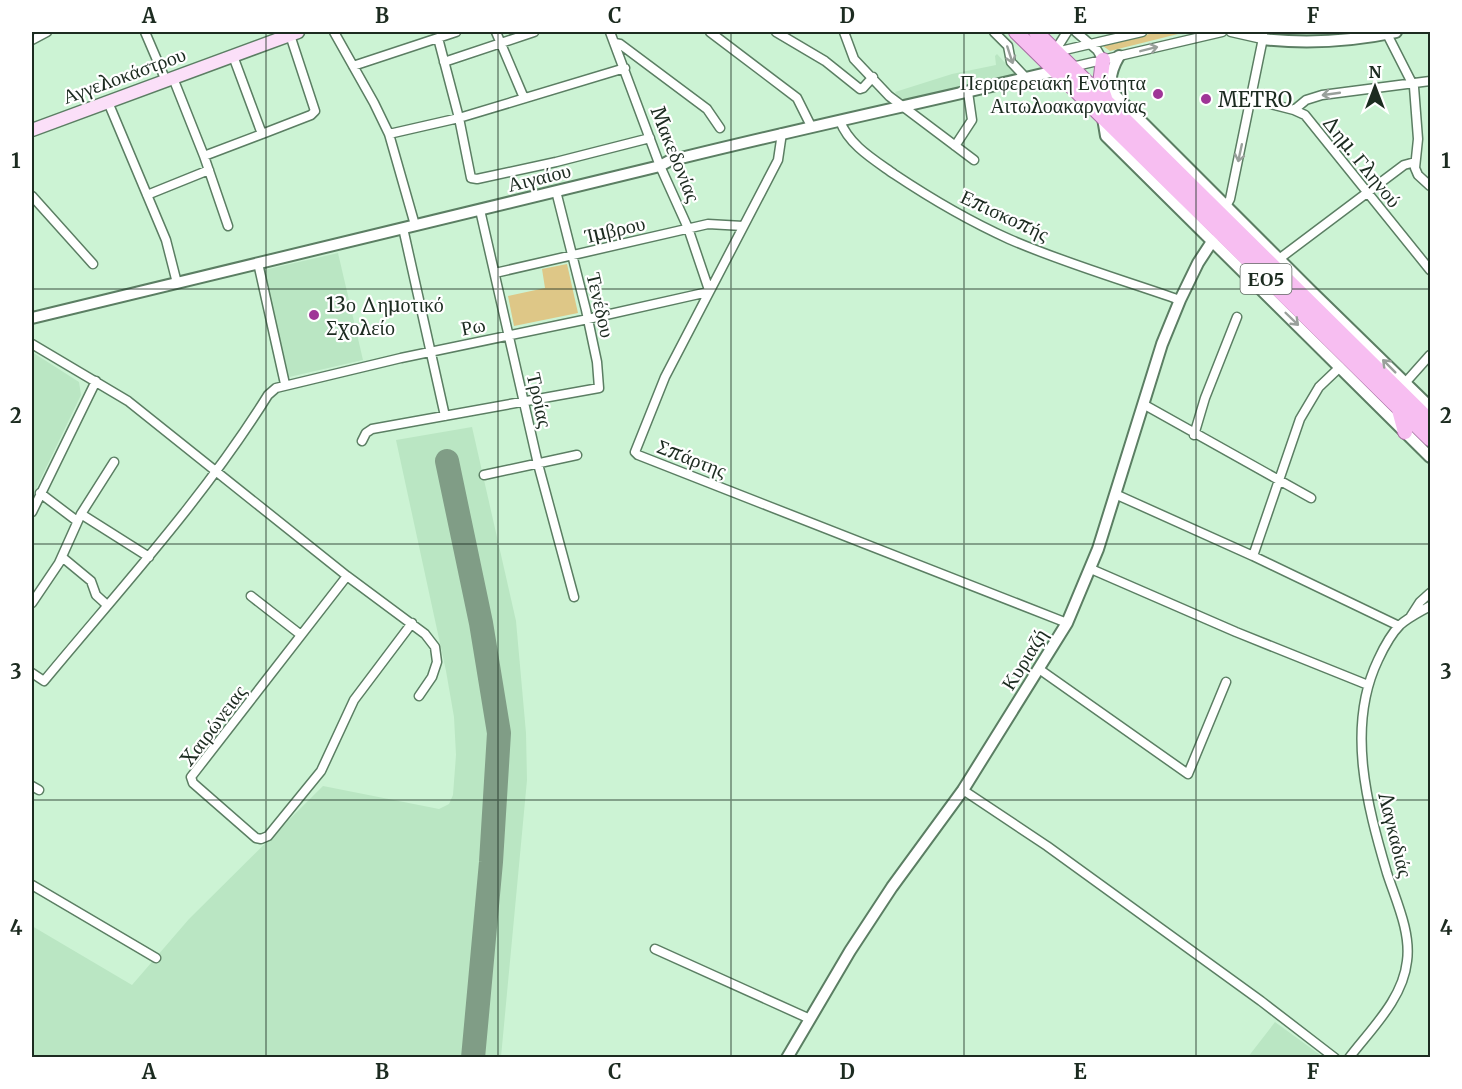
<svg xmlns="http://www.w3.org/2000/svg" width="1462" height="1089" font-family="Merriweather,serif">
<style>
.built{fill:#bae6c3}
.green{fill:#dec787}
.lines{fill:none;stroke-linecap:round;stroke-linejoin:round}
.taxiway{stroke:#809d86;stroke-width:24}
.minor-casing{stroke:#5b7e63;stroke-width:11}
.tertiary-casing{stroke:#5b7e63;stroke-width:14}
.secondary-casing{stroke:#5b7e63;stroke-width:15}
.primary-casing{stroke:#a76fa2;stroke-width:16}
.minor{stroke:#fff;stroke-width:8}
.tertiary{stroke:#fff;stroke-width:10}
.secondary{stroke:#fbdff8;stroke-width:12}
.primary{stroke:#f7bef1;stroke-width:14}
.oneway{stroke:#99a09b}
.grid{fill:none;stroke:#1c2b20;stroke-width:1.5;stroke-opacity:0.55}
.poi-dot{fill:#9f3597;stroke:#fff;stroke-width:2}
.labels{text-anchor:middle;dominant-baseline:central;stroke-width:4.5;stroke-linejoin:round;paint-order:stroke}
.shield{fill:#fff;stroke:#606b63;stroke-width:1.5}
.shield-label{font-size:18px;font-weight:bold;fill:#1c2b20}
.street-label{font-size:20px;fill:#1c2b20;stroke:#fff}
.poi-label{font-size:20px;fill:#1c2b20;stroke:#fff;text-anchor:start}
.neatline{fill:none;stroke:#1c2b20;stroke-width:2}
.grid-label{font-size:20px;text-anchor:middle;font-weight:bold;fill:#1c2b20}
</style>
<rect width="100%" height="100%" fill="#ccf3d4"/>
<!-- built -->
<path class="built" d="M997,54L1017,76L909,100L899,98L895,92L952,74L996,65L995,56Z
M338,253L363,360L289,377L264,270Z
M32,352L79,382L81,395L32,497Z
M472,427L516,621L526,733L527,780L501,1057L32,1058V926L132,985L189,919L323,786L439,809L449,804L453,795L456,755L454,717L446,671L396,440Z
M1275,1022L1323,1057H1248Z"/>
<!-- green -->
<path class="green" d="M1157,32H1186L1110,51L1103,46Z
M567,264L578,313L514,326L508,296L545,288L542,269Z"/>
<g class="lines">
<!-- taxiway -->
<path class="taxiway" d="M447,461L481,623L499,733L491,862L473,1058"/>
<!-- minor casing -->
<g class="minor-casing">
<path id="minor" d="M145,32L166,81
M334,32L374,103L389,134L415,225
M496,32L524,98
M610,32L660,166L688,228L709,290
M710,32L797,98L811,126
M776,32L825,61L860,89L863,88L873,77
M844,32L854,59L889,96L974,160
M994,32L1008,46L1011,62L1026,78
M1076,32L1097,50L1103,60
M1387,34L1414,87L1418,139L1415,168L1418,175L1430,186
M438,38L459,118L471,178L477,179L556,162L650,138
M32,40L47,32
M615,43L620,44L707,109L720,128
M1055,51L1067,32
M1056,52L1142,32
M444,62L534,32
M353,66L456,32
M1072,67L1222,32
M173,78L204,156L228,226
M1251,99L1294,110L1305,115L1430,270
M108,102L166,240L177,283
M1294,110L1306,100L1322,95L1430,81
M840,121C849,145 873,159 894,174C930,198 969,221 1009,239C1064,263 1123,280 1180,300
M782,133L778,160L665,377L635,452L638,455L1067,623
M262,134L311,115L315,111L290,35
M389,134L459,118L625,68
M955,146L972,120L968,92
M204,156L262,134L233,56
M147,195L209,170
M32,196L93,264
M1226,206L1230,199L1262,43V39L1231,32
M480,210L538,464L574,597
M403,228L445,416
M1279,259L1404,165L1415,162
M258,263L285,384
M495,273L708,224L743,226
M32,344L128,401L347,576L425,634L435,647L437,662L432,677L419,696
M1405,383L1430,355
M1143,404L1311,498
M1194,435L1205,398L1237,317
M362,441L366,433L372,429L599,388L597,362L586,310L556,191
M484,475L577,455
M40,493L77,521
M1115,494L1253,556L1399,626
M32,512L96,381
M81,514L149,557
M1253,556L1300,419L1319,387L1340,367
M62,557L91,581L96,595L107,605
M1091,569L1236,632L1368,685
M347,576L191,777L193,783L256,838L261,839L268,836L321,771L354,700L412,623
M251,596L301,635
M32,603L59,563L81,514L114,462
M1411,616L1420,602L1430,593
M1039,669L1188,774L1226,682
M32,673L44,681C121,588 204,498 268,395L276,388L401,358L588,319L708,292
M32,786L39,790
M963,790L1047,846L1261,1001L1335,1058
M32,885L156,958
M655,949L810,1019
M1349,1058C1371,1029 1403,999 1407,961C1411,932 1396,901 1387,873C1367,805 1346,727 1378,660C1384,647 1390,635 1400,625C1409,617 1420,612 1430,606"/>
</g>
<!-- tertiary casing -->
<g class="tertiary-casing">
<path id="tertiary" d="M1262,32V39C1306,44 1353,41 1396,32
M1119,56C1112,68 1107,82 1114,94L1311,291L1430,407
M1103,118L1106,136L1430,457
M32,318L660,166L669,161C797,129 926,102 1055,71
M787,1058L850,951L892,887L963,790L1067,623L1098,549L1162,344L1180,300L1198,263L1213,240"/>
</g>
<!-- secondary casing -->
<g class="secondary-casing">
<path id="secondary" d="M32,130L298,32"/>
</g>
<!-- primary casing -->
<g class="primary-casing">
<path id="primary" d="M1016,32L1430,439
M1036,32L1430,421
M1103,60L1100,84L1105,98
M1399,410L1405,432"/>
</g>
<!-- minor -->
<use href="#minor" class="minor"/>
<!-- tertiary -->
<use href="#tertiary" class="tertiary"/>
<!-- secondary -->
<use href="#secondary" class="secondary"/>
<!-- primary -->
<use href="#primary" class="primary"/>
</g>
<!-- one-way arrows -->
<defs><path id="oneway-shaft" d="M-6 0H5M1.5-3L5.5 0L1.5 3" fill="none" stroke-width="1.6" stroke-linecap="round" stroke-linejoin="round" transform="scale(1.5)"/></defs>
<g class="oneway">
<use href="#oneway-shaft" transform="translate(1149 49) rotate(-14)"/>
<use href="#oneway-shaft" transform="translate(1010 55) rotate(72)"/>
<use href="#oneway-shaft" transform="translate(1331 94) rotate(172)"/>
<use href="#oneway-shaft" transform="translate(1240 153) rotate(102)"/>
<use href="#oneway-shaft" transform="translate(1292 319) rotate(44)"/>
<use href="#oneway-shaft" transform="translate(1389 366) rotate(-135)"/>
</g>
<!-- grid -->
<path class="grid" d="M266,32V1058M498,32V1058M731,32V1058M964,32V1058M1196,32V1058M32,289H1430M32,544H1430M32,800H1430"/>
<!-- markers -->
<g class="poi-dot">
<circle cx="1158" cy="94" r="6"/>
<circle cx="1206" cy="99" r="6"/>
<circle cx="314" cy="315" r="6"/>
</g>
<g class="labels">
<!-- shield labels -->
<rect class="shield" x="1240.5" y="264" width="51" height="30" rx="4.5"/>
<g class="shield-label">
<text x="1266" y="279">ΕΟ5</text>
</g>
<!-- street labels -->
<g class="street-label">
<text transform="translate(124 75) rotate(-20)">Αγγελοκάστρου</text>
<text transform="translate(676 154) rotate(68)">Μακεδονίας</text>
<text transform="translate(1362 161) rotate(51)">Δημ. Γληνού</text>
<text transform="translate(539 177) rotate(-14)">Αιγαίου</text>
<text transform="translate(1005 215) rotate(25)">Επισκοπής</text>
<text transform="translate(615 229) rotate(-13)">Ίμβρου</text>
<text transform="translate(601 305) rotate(77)">Τενέδου</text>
<text transform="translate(473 326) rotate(-11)">Ρω</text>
<text transform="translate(540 400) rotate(77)">Τροίας</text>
<text transform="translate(692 458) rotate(21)">Σπάρτης</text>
<text transform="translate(1024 659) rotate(-58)">Κυριαζή</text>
<text transform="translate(213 725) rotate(-53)">Χαιρώνειας</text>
<text transform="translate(1396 835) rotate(76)">Λαγκαδιάς</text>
</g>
<!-- poi labels -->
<g class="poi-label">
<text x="1146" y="82" text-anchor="end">Περιφερειακή Ενότητα<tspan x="1146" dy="23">Αιτωλοακαρνανίας</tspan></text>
<text x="1218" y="99">METRO</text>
<text x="326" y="304">13ο Δημοτικό<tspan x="326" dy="23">Σχολείο</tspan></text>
</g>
</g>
<!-- border -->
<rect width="1462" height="1089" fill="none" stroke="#ffffff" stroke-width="66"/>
<!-- north arrow -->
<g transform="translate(1375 87)" stroke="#ffffff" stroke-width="4.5" paint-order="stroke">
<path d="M0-4.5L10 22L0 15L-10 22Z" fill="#1c2b20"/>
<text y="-9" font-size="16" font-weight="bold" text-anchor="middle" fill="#1c2b20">N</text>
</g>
<rect x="33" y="33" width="1396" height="1023" class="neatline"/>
<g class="grid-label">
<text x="149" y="23">A</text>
<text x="382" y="23">B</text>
<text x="615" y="23">C</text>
<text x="847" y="23">D</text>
<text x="1080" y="23">E</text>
<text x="1313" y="23">F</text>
<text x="16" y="168">1</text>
<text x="1446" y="168">1</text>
<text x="16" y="423">2</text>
<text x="1446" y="423">2</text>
<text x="16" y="679">3</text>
<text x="1446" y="679">3</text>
<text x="16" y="935">4</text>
<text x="1446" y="935">4</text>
<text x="149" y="1079">A</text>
<text x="382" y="1079">B</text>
<text x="615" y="1079">C</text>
<text x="847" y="1079">D</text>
<text x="1080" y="1079">E</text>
<text x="1313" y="1079">F</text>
</g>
</svg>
